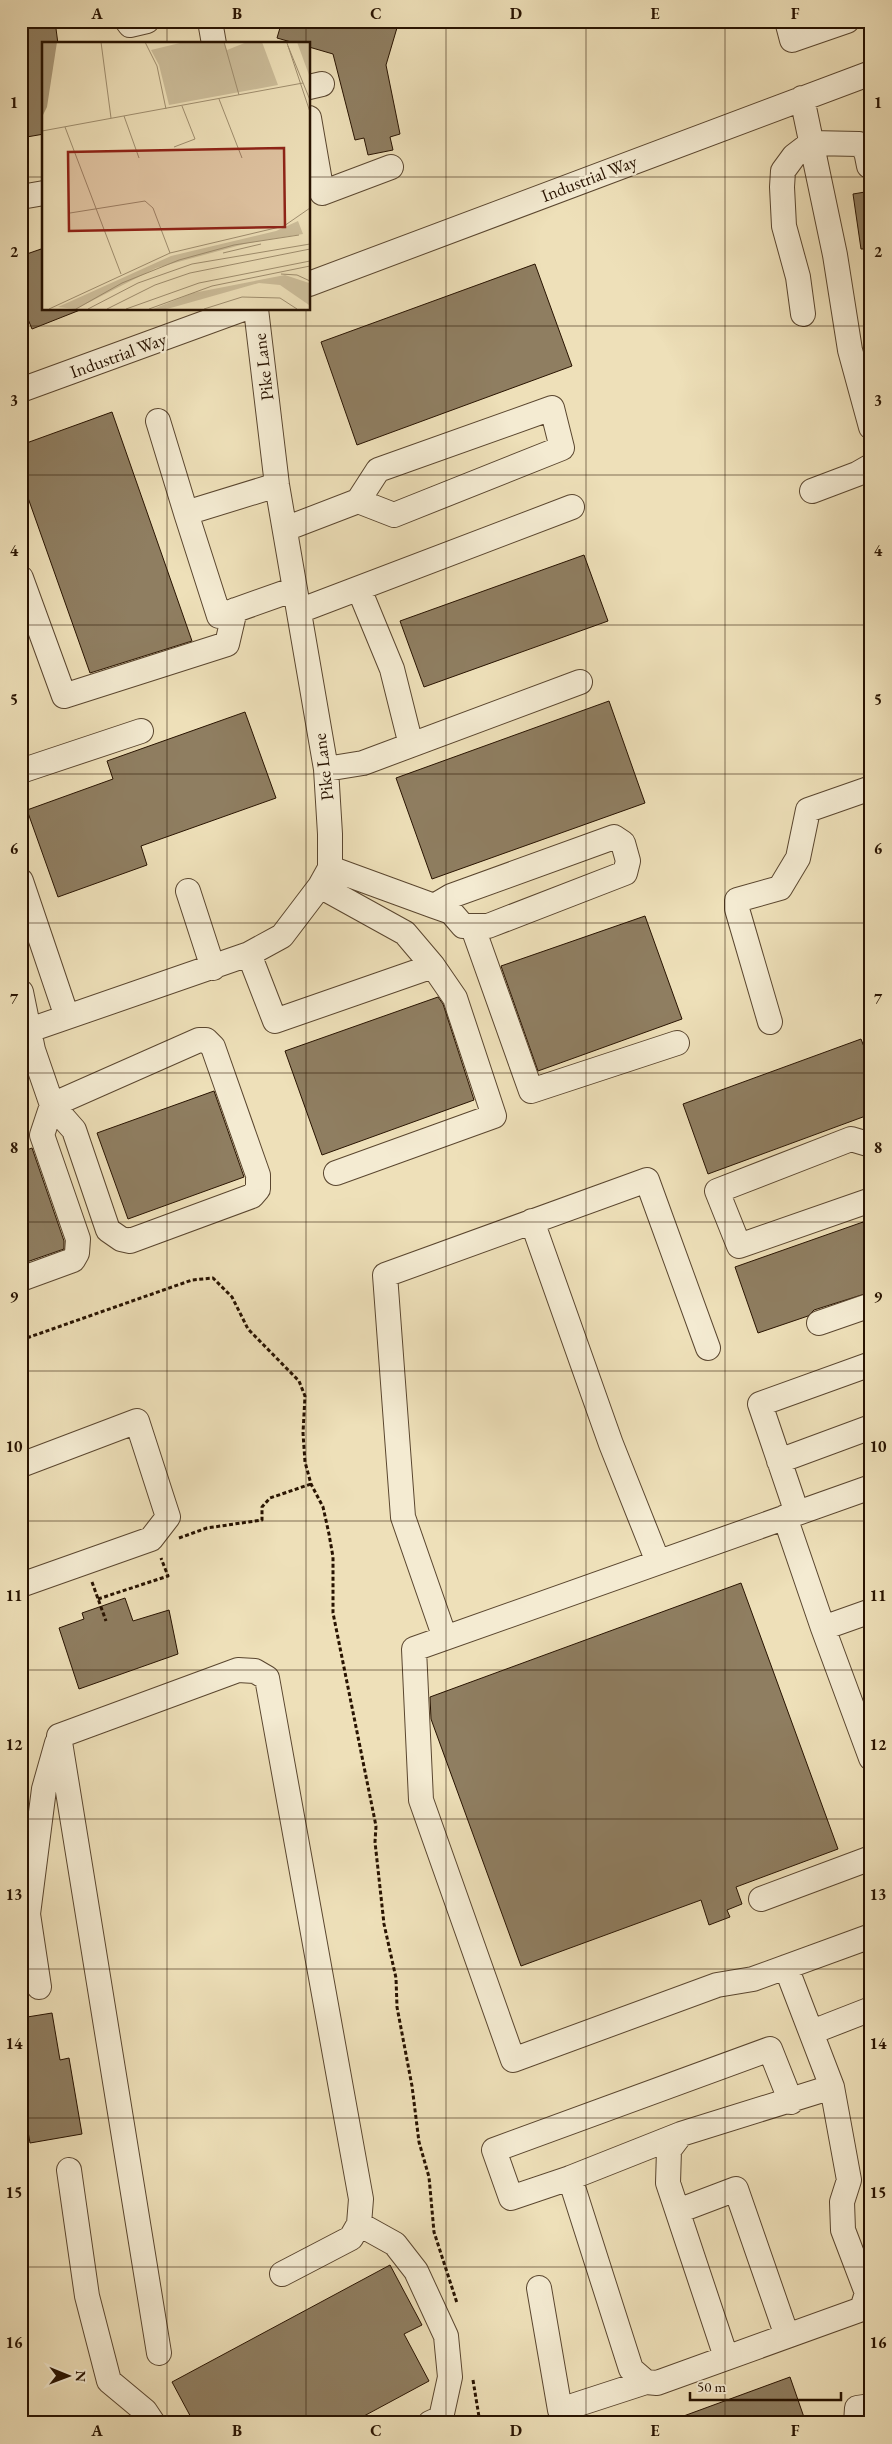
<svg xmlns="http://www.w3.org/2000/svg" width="892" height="2444" font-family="'EB Garamond',serif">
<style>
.building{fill:#8f7e61;stroke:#281301}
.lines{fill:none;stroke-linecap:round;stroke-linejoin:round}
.minor-casing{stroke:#5a462f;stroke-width:26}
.path{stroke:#281301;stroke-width:3;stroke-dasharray:4 2.5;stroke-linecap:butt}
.minor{stroke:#f4ebd2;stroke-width:24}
.grid{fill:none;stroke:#281301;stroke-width:1;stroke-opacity:0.55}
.labels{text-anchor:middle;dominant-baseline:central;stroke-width:5;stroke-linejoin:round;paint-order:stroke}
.street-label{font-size:18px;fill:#281301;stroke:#f4ebd2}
.inset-road{fill:none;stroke:#9f8e6f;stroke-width:1}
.view{fill:#8f2418;fill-opacity:0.15;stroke:#8f2418;stroke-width:2.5}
.inset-edge{fill:none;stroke:#281301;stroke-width:2.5}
.neatline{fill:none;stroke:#281301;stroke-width:2}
.grid-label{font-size:16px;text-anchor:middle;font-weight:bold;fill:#281301}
</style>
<rect width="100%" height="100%" fill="#eee0b9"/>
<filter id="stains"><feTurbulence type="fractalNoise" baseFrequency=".004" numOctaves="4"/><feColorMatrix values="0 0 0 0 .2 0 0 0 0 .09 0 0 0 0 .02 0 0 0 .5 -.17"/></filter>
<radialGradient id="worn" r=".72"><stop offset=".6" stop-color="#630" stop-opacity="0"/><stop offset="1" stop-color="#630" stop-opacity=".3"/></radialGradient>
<!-- building -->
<path class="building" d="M21,21H55L58,44H44V134L21,138Z
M282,21H399L386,65L400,134L390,137L393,150L368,155L364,138L355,140L333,54L309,47V44H298L277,38Z
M871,191V249H861L853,194Z
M44,248V309L80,310L32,329L21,302V256Z
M535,264L572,366L357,445L321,342Z
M112,412L192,641L90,673L21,478V445Z
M584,555L608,621L424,687L400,621Z
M609,701L645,803L432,879L396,778Z
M245,712L276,798L141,846L147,865L58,897L27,810L113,779L107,761Z
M645,916L682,1019L538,1071L501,966Z
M438,997L443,1004L474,1100L322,1155L285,1051Z
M861,1039L871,1065V1114L708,1174L683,1104Z
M214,1091L244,1177L128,1219L97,1133Z
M32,1148L64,1241V1249L21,1264V1152Z
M863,1222L871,1244V1292L814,1310L808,1316L758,1333L735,1267Z
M741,1583L838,1849L736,1887L742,1904L727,1910L730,1917L709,1925L701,1900L521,1966L431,1719L430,1697Z
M125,1598L133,1621L169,1610L178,1654L79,1689L59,1628L84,1619L82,1613Z
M52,2013L60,2060L69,2058L82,2134L30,2143L21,2091V2068L26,2067L21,2039V2018Z
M390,2265L422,2325L404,2334L429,2381L351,2423H194L172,2382Z
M790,2377L806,2423H670V2421Z"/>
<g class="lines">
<!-- minor casing -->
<g class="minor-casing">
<path id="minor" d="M127,21L130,25L147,21
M210,21L214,44
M787,21L792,40L847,21
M309,87L322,84
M802,98L835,255L850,350L871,427
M309,118L322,193L391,167
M21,197L44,193
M309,284L871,73
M803,314L798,277L784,226L782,187L783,171L794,156L811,143L859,144L866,151L869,166
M21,390L243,309
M158,421L186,513L277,485
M812,491L857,474L871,466
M186,513L219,616L295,589
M285,529L358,501L378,470L552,408L562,448L394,515L358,501
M21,578L64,696L227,644L235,610
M359,589L392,669L411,745
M299,611L572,507
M326,769L363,763L580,682
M21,771L141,731
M330,868L434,906L451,912L463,926H488L625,873L628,861L623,843L614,837L451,896L434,906
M21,881L67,1017
M320,886L405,933L433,966L455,998L494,1116L336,1173
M188,891L213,968
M473,928L531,1091L677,1043
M249,954L275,1021L433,966
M21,992L33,1050L52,1105L74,1130L108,1230L121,1239L130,1241L252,1196L258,1189V1175L213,1047L206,1040H199L52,1105L42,1135L78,1239L77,1253L73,1260L21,1279
M770,1022L737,909V900L780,888L798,858L808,810L871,788
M21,1033L249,954L282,936L320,886L330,868V834L326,769L277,485L256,309
M871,1145L851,1139L717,1191L739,1246L871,1200
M532,1221L611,1444L658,1562
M819,1323L871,1305
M779,1461L871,1427
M21,1465L137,1421L168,1517L151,1539L21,1585
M871,1487L414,1649L421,1800L513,2060L717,1985L753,1979L871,1936
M797,1513L760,1404L871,1364
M785,1517L823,1628L871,1611
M823,1628L871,1758
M445,1638L403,1517L385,1275L647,1180L708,1348
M59,1736L238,1670L255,1671L267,1678L361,2199L359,2224L351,2238L282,2274
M59,1736L159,2353
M761,1899L871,1858
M39,1987L28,1914L44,1789L57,1743
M812,2032L871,2009
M681,2134L570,2178L511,2198L494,2150L770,2049L791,2102
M69,2170L87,2296L109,2381L145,2411L153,2423
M570,2178L631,2369L646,2382L657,2383L862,2309L867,2293L843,2230L842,2202L849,2180L832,2087L786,1967
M678,2211L736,2189L787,2336
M359,2224L395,2244L416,2271L446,2336L450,2377L441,2418L430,2423
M539,2288L560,2410L646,2382
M726,2357L668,2183L669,2150L681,2134L832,2087
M856,2423L857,2408L871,2406"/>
</g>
<!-- path -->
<path class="path" d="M21,1340L192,1280L213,1278L232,1297L248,1329L299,1381L305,1396L303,1433L305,1462L311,1484L323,1507L329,1534L333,1557V1613L376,1826L375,1842L384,1924L396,1978L397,2007L412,2086L419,2142L429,2177L434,2232L457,2303
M179,1538L207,1528L262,1520V1507L270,1498L311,1484
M92,1582L106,1621
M98,1599L168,1576L161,1558
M473,2380L480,2423"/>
<!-- minor -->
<use href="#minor" class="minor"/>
</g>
<!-- grid -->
<path class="grid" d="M167,21V44M306,21V44M446,21V2423M586,21V2423M725,21V2423M21,177H44M309,177H871M167,309V2423M306,309V2423M21,326H871M21,475H871M21,625H871M21,774H871M21,923H871M21,1073H871M21,1222H871M21,1371H871M21,1521H871M21,1670H871M21,1819H871M21,1969H871M21,2118H871M21,2267H871"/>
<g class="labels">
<!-- street labels -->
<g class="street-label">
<text transform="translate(589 178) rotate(-21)">Industrial Way</text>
<text transform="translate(118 355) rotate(-20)">Industrial Way</text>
<text transform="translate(263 367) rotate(-97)">Pike Lane</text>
<text transform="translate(323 767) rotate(-97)">Pike Lane</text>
</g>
</g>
<!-- overview -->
<g transform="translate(42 42)">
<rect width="268" height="268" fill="#eee0b9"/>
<path d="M142,0H182L185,8L205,0H220L236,43L127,63L117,23L109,8ZM255,0H267V33ZM256,179L261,192L206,201L114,226L34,267L16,265L129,214L234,189ZM243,233L267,241V263L238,243L217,241L125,267H111L151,251Z" fill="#ccbd9a"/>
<path d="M0,0H15L5,65L0,75Z" fill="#ab9a7a"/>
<path class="inset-road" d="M59,0L69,76M103,0L115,24L124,67M182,0L197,53M245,1L268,70M246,4L268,58M177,57L200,116M82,74L97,116M23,85L79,232M0,89L261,41M132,105L153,97L140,64M28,171L103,159L111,166L128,211M181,211L219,202M239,232L255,233L268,239M7,267L128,211L242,184L268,166M34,267L80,241L137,218L192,203L257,193M46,267L96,241L150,222L268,202M65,267L113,243L148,231L268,207M84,267L157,241L268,219M107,267L170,244L268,224M162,267L200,255L238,256L255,267"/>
<path class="view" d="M242,106L243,185L27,189L26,110Z"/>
<rect width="268" height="268" class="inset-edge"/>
</g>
<!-- margin -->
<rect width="892" height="2444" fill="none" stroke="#eee0b9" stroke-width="55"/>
<!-- north arrow -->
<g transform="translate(68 2376) rotate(91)" stroke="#f4ebd2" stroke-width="4" paint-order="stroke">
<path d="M0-4L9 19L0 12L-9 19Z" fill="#281301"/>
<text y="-8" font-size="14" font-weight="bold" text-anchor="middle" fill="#281301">N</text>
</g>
<!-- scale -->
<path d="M690 2392v8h151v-8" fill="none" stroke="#281301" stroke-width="2.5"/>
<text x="697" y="2392" font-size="15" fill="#281301" stroke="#f4ebd2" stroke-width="4" paint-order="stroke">50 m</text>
<rect x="28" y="28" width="836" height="2388" class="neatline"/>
<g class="grid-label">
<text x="97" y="19">A</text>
<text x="237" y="19">B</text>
<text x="376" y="19">C</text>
<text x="516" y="19">D</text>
<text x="655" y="19">E</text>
<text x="795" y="19">F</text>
<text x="14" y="108">1</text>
<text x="878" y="108">1</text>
<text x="14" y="257">2</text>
<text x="878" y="257">2</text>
<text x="14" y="406">3</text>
<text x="878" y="406">3</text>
<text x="14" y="556">4</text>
<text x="878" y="556">4</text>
<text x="14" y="705">5</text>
<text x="878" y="705">5</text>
<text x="14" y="854">6</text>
<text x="878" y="854">6</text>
<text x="14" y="1004">7</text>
<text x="878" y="1004">7</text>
<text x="14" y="1153">8</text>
<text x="878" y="1153">8</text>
<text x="14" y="1302">9</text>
<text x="878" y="1302">9</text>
<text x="14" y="1452">10</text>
<text x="878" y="1452">10</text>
<text x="14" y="1601">11</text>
<text x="878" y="1601">11</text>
<text x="14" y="1750">12</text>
<text x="878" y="1750">12</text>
<text x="14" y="1900">13</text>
<text x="878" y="1900">13</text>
<text x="14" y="2049">14</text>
<text x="878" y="2049">14</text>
<text x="14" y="2198">15</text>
<text x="878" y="2198">15</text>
<text x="14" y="2348">16</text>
<text x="878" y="2348">16</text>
<text x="97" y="2436">A</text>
<text x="237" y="2436">B</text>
<text x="376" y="2436">C</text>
<text x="516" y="2436">D</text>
<text x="655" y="2436">E</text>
<text x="795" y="2436">F</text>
</g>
<rect width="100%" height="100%" filter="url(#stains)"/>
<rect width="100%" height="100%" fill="url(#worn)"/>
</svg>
